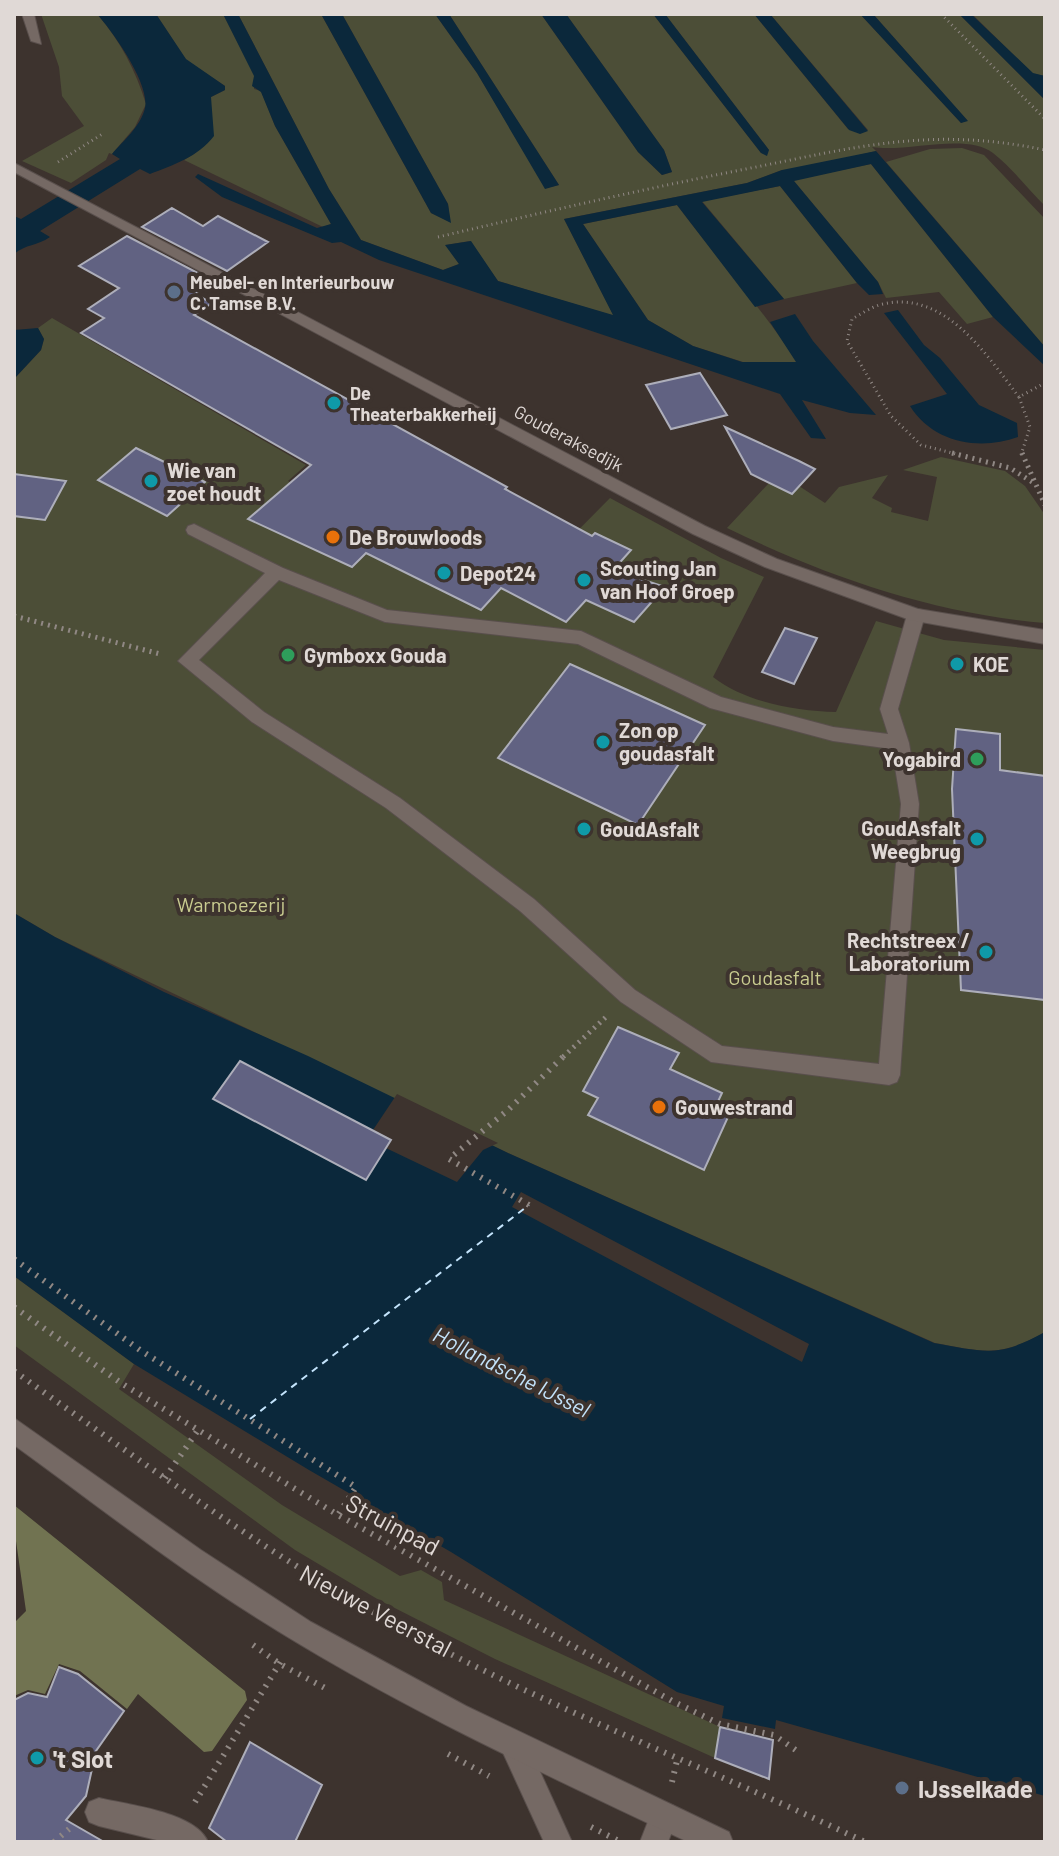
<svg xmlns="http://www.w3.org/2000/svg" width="1059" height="1856" font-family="Barlow,sans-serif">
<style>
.green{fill:#4c4e37}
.forest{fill:#717351}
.water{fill:#0b283b}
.pier{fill:#3d332e}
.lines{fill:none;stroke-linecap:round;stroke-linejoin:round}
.ferry{stroke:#c3e3fb;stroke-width:2;stroke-dasharray:7 6;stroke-linecap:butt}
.building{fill:#616282;stroke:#adaeba;stroke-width:2}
.lane-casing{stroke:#594f4c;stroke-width:2}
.street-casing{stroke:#594f4c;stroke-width:2}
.secondary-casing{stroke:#594f4c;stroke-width:2}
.path-far2{stroke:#908884;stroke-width:3;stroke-dasharray:1 4;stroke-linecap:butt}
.path-far1{stroke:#908884;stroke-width:5;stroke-dasharray:2 5;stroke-linecap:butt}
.path{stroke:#908884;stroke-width:6;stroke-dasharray:2 7;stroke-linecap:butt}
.lane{fill:#756964;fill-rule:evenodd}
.street{fill:#756964;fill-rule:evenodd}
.secondary{fill:#756964;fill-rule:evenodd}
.service-dot{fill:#5c6f8a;stroke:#3d332e;stroke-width:3}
.culture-dot{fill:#0f9aa8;stroke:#3d332e;stroke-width:3}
.food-dot{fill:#e8710a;stroke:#3d332e;stroke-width:3}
.leisure-dot{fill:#2e9e5b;stroke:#3d332e;stroke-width:3}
.labels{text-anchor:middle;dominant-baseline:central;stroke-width:8;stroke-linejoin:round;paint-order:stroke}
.far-poi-label{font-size:18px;font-weight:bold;fill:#e0d9d6;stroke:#3d332e;text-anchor:start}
.far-street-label{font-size:18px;fill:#e0d9d6;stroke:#3d332e}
.poi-label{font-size:20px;font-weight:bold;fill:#e0d9d6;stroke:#3d332e;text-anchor:start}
.park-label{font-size:20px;fill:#c9cc90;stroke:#3d332e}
.water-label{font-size:22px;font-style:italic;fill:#c3e3fb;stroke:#3d332e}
.near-street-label{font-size:24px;fill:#e0d9d6;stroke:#3d332e}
.near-poi-label{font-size:24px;font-weight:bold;fill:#e0d9d6;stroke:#3d332e;text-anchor:start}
</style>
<rect width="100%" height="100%" fill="#3d332e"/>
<!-- green -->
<path class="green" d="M41,14H97C120,40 136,71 146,104L135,127L112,154L109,153L106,160L71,183L22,161L84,126L62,96L59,67Z
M156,14H223L255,76L254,89L261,91L275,126L331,224L323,227L184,160C219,139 210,133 211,97L225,90V86L186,60Z
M238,14H321L431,213L450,222L448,204L342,14H435L477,73L546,188L559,185L449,14H541L638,152L662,175L672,172L664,150L566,14H653L761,153L769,150L665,14H754L848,129L868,130L770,14H860L961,123L967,120L873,14H959L1045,100V206C1028,189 1012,168 993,153C966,132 906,153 872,147L876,151L793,171L782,170L747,183L564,219L614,316L498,281L470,241L446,245L459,264L443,270L361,240L329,189Z
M972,14H1045V76L1033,74Z
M962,148L984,155L1045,219V347L886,162L930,149Z
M871,164L993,317L967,324L939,292L886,298L878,282L793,180Z
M780,186L857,283L784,299L702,201Z
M677,205C717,258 761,307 797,362H743L693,346L648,320L583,224Z
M52,318L306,465L288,481L370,526L521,588L610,498L721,558L764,577L713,677C745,702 795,711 836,712L876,621L944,640L1045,650V1332C999,1358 985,1352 935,1343L508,1153L55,937L14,913V379L41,350L44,339L38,328Z
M941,457L1005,471L1025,486L1045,515V623C935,614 825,576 727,528L769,483L792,494L799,486L825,503L839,487L888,475L872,498L892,508L891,512L928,521L937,477L903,470Z
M14,1276L134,1364L119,1389L282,1505L400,1576L421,1570L442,1582L444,1600L720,1727L715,1758L495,1659L379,1600L295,1550L14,1345Z"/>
<!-- forest -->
<path class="forest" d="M14,1505L245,1691L247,1700L212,1751L204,1752L138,1694L127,1709L80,1671L59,1664L45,1694L28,1690L14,1696V1623L26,1611L14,1527Z"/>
<!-- water -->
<path class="water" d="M97,14H156L186,59L225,86V90L211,97L214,136C198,157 173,165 150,174L140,169L40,231L50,237C37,246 26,244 14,254V216L21,219L120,159L112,154C123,141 141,126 145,108C150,84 113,32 97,14Z
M223,14H238L329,189L361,240L443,270L459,264L445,245L471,241L498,281L613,315L564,219L747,183L782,170L876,151L1045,347V366L993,317L871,164L794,181L878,282L883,294L869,295L857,283L780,186L702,202L784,299L755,307L677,205L583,224L648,320L693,346L742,362H796L770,322L795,314L813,341L876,415L850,413L802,400L826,439L811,438L780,394L379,260L341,242L332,243L222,197L195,177L198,174L317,228L331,224L275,126L261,92L252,86L254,76Z
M321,14H342L448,204L451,223L431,213Z
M435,14H449L559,185L545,189L477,73Z
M541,14H566L664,150L672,172L662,175L638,152Z
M653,14H665L769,150L767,156L761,153Z
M754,14H770L868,131L860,134L849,130Z
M860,14H873L968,121L961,123Z
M959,14H971L1033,73L1045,76V100Z
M898,310L924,345L940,358L979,405L1017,423L1018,437C980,451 933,443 910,406L947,394L884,313Z
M38,328L44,339L41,350L14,379V330Z
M14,913L55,937L164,992L308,1056L508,1153L934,1343C985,1352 998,1358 1045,1332V1796L776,1720L775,1729L722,1718L724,1706L677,1692L451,1552L309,1470L134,1364L14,1276Z"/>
<!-- pier -->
<path class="pier" d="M397,1094L498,1143L483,1150L457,1182L367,1139Z
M521,1192L809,1344L802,1362L512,1207Z"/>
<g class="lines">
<!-- ferry -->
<path class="ferry" d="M250,1419L529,1205"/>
</g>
<!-- building -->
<path class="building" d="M172,208L203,226L218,216L268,242L227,271L142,227Z
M127,236L213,281L195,294L212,303L194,315L507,487L505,489L592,536L595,533L631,550L613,570L665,587L634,622L586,600L566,622L501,588L481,610L366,553L352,567L248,519L311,465L81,333L104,318L88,309L119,288L79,266Z
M700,373L727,415L671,429L646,385Z
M725,427L799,461L815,469L792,494L751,474Z
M136,448L205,482L167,516L98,480Z
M14,474L66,481L45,520L14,516Z
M785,628L817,638L794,684L762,672Z
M570,664L705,725L638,825L498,758Z
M956,729L1000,734V770L1045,776V1000L961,990L952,789Z
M618,1027L679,1053L670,1069L722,1093L714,1110L728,1117L704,1170L588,1115L598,1098L583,1091Z
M240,1061L391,1140L366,1180L213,1099Z
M59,1667L78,1674L124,1711L96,1751L86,1796L66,1820L104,1842H14V1700L28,1693L47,1697Z
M720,1727L773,1740L769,1779L715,1758Z
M250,1742L322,1785L295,1842H227L209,1828Z"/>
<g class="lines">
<!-- lane casing -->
<g class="lane-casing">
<path id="lane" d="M194,524L283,568L387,610L581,631L721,697L833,727L888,734L880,709L907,615L916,609L922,610L925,615L898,709L909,743L919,804L900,1075L897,1082L889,1085L711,1062L621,1002L520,911L386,808L252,722L178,661L265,573L188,534L186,530L188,526ZM279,580L385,622L578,644L710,708L833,741L892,749L901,804L879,1064L722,1046L635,990L534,899L400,798L264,712L199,660Z"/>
</g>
<!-- street casing -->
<g class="street-casing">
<path id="street" d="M22,14H34L41,44L31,41Z
M14,163L705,526L777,559L918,609L1045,630V644L910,620L765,567L693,534L14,172Z
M513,1730L523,1734L572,1842H544L499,1744L503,1734Z
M99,1798C128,1805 196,1812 208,1842H165L99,1826L89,1822L85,1812L89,1802Z
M664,1802L674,1806L678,1816L668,1842H640L654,1806Z"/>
</g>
<!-- secondary casing -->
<g class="secondary-casing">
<path id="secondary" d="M14,1418L201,1550L311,1622L466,1706L729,1832L733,1842H688C542,1773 394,1705 257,1618C173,1565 94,1503 14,1445Z"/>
</g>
<!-- path-far2 -->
<path class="path-far2" d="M941,14L1045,119
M58,162L104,133
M438,237C540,213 643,189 746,169C857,147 931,126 1045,150
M960,455L921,445L891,416L847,341L852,319C861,314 870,308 879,305C943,287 986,354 1019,397
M1021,455L1030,427L1019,397L1041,385"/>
<!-- path-far1 -->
<path class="path-far1" d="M952,453L1010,468L1034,483
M1022,453L1045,505
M14,616L160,654
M563,1057L607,1016"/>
<!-- path -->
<path class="path" d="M529,1205L449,1159L508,1110L565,1055
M14,1259L140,1350L356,1487L338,1515
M14,1307L121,1383L338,1515L674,1702L720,1724L774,1735L800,1753
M14,1371C141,1461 266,1554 403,1629C552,1710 712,1769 865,1842
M165,1478L198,1430
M253,1645L280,1664L327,1689
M448,1754L489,1776
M672,1782L678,1756
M195,1802L281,1661
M591,1827L621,1842
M54,1842L69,1829"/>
<!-- lane -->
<use href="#lane" class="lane"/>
<!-- street -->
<use href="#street" class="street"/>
<!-- secondary -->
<use href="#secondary" class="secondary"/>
</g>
<!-- markers -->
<g class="service-dot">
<circle cx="174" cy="292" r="8"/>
<circle cx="902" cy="1788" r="8"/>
</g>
<g class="culture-dot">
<circle cx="334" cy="403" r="8"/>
<circle cx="151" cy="481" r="8"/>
<circle cx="444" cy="573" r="8"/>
<circle cx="584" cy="580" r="8"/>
<circle cx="957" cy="664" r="8"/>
<circle cx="603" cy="742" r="8"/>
<circle cx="584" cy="829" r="8"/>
<circle cx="977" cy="839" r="8"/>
<circle cx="986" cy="952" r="8"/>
<circle cx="37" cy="1758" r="8"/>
</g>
<g class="food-dot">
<circle cx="333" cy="537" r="8"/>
<circle cx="659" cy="1107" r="8"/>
</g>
<g class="leisure-dot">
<circle cx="288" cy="655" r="8"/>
<circle cx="977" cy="759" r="8"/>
</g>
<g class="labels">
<!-- far-poi labels -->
<g class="far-poi-label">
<text x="190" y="282">Meubel- en Interieurbouw<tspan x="190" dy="21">C. Tamse B.V.</tspan></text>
<text x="350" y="393">De<tspan x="350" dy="21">Theaterbakkerheij</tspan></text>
</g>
<!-- far-street labels -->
<g class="far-street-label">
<text transform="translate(569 438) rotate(28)">Gouderaksedijk</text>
</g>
<!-- poi labels -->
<g class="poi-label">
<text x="167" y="470">Wie van<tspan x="167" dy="23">zoet houdt</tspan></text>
<text x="349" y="537">De Brouwloods</text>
<text x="600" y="568">Scouting Jan<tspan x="600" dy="23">van Hoof Groep</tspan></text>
<text x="460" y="573">Depot24</text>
<text x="304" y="655">Gymboxx Gouda</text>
<text x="973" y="664">KOE</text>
<text x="619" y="730">Zon op<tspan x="619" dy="23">goudasfalt</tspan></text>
<text x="961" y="759" text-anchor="end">Yogabird</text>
<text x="961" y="828" text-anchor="end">GoudAsfalt<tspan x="961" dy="23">Weegbrug</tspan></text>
<text x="600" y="829">GoudAsfalt</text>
<text x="970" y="940" text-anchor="end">Rechtstreex /<tspan x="970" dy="23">Laboratorium</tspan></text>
<text x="675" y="1107">Gouwestrand</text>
</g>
<!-- park labels -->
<g class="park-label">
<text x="231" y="904">Warmoezerij</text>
<text x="775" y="977">Goudasfalt</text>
</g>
<!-- water labels -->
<g class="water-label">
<text transform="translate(512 1371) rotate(27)">Hollandsche IJssel</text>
</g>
<!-- near-street labels -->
<g class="near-street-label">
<text transform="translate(393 1524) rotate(28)">Struinpad</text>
<text transform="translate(376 1610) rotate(28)">Nieuwe Veerstal</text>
</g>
<!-- near-poi labels -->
<g class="near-poi-label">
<text x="53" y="1758">'t Slot</text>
<text x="918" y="1788">IJsselkade</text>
</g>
</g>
<!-- border -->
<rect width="1059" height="1856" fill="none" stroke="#e0d9d6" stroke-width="32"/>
</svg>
